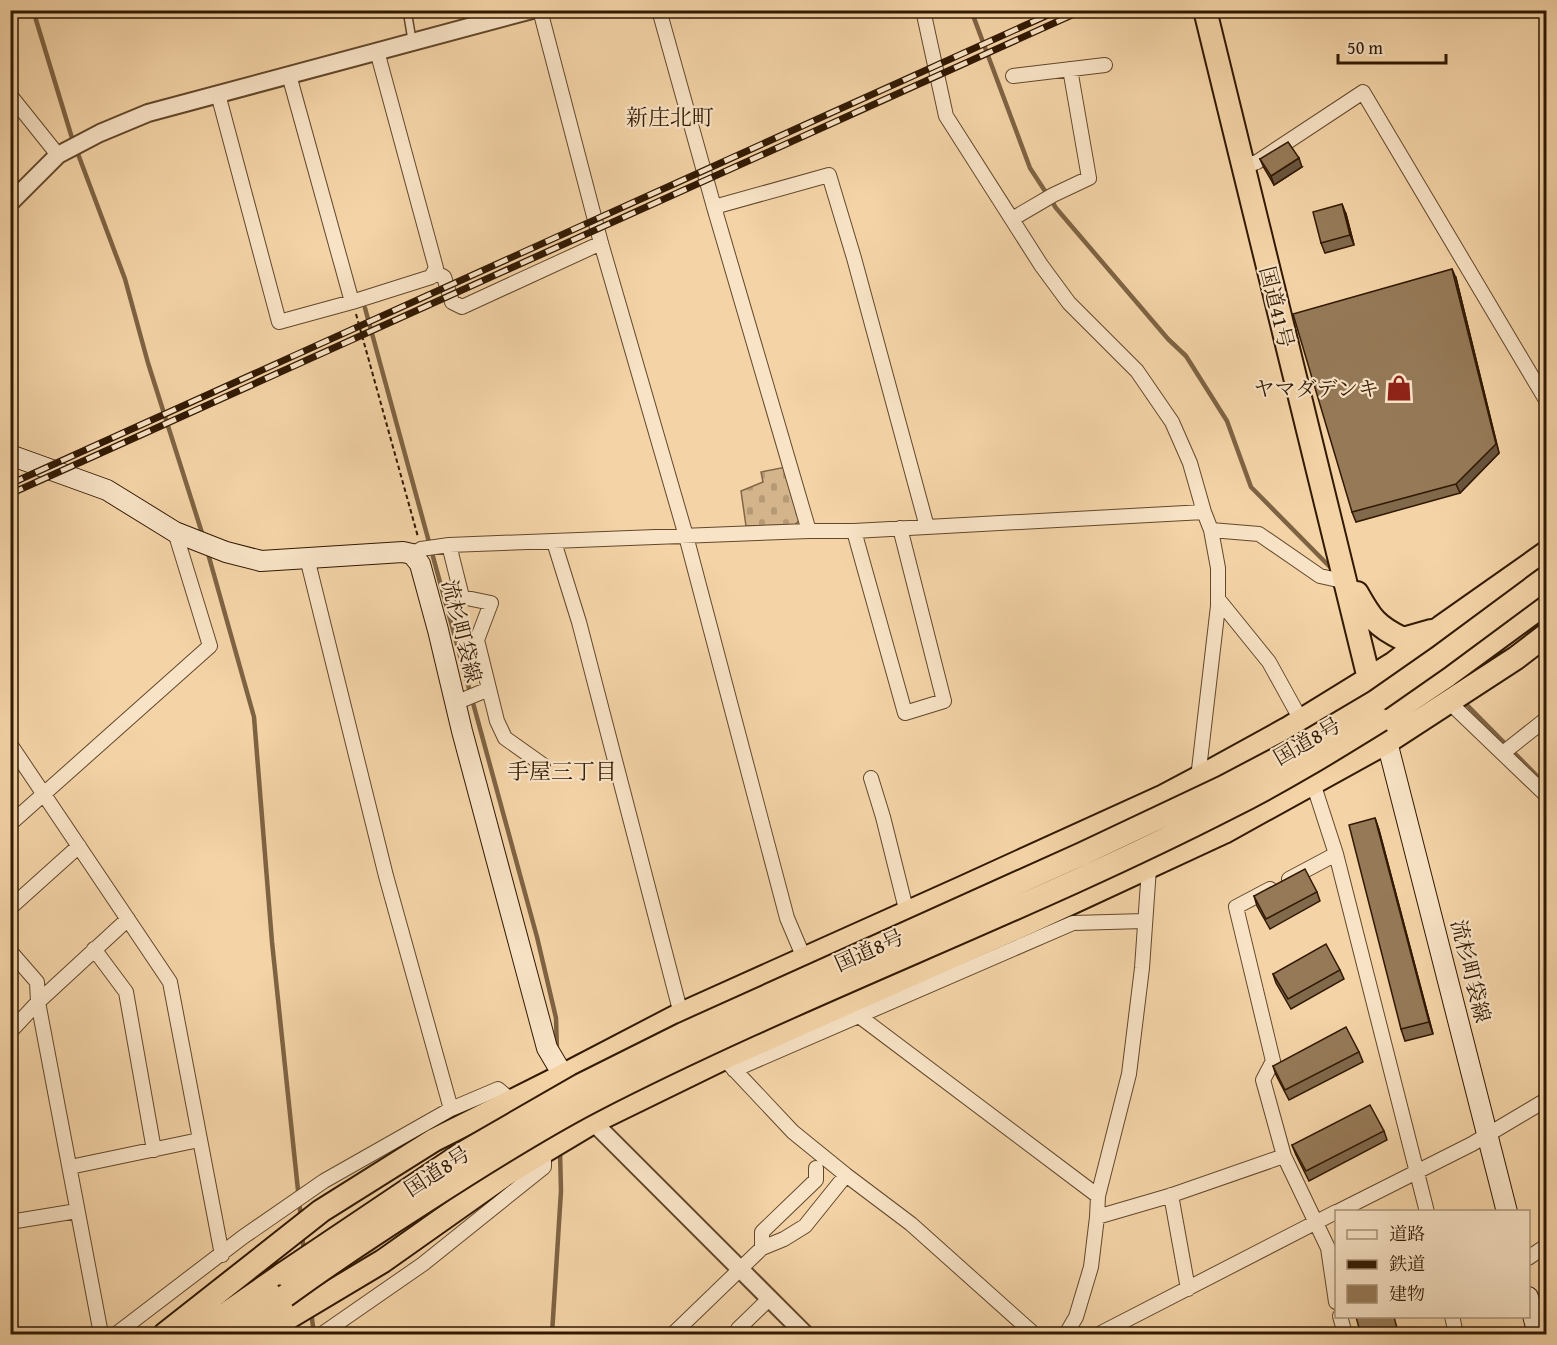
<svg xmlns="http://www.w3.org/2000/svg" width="1557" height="1345" font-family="'Gentium Book Plus','Noto Serif JP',serif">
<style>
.cemetery{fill:url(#cemetery-stones);stroke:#826646;stroke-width:1.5}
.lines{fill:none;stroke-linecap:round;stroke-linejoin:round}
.stream{stroke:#7e6343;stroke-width:4.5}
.service-casing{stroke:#62482b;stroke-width:10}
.minor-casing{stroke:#62482b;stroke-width:16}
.tertiary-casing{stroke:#62482b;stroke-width:20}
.secondary-casing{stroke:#311902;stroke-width:22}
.trunk-casing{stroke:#311902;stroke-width:26}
.path{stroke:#311902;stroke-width:2;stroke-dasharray:4.5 3;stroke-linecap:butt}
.service{stroke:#f8e3c6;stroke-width:7}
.minor{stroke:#f8e3c6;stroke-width:14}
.tertiary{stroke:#f8e3c6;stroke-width:16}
.secondary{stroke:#f8e3c6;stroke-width:20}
.trunk{stroke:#f4d4a7;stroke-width:22}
.rail-casing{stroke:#311902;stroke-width:7}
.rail{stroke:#f8e3c6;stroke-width:4.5;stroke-dasharray:14;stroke-linecap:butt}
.trunk-bridge-casing{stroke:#311902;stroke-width:26;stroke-linecap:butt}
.trunk-bridge{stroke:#f4d4a7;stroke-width:22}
.wall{fill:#81694c;stroke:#311902;stroke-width:1.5}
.shaded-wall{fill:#69553e;stroke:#311902;stroke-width:1.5}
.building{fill:#967a58;stroke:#311902;stroke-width:1.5}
.labels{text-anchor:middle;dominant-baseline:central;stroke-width:4.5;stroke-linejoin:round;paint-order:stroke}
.street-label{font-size:21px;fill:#311902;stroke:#f8e3c6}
.poi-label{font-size:21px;fill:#311902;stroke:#f8e3c6;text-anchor:end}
.neighbourhood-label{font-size:22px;fill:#311902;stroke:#f8e3c6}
</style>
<defs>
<pattern id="cemetery-stones" width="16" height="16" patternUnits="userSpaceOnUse" patternTransform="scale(1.5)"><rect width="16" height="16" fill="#d3b48b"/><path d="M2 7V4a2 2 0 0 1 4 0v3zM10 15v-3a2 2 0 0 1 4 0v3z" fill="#b69a76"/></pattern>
</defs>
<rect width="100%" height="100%" fill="#f4d4a7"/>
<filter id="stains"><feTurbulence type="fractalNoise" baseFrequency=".00333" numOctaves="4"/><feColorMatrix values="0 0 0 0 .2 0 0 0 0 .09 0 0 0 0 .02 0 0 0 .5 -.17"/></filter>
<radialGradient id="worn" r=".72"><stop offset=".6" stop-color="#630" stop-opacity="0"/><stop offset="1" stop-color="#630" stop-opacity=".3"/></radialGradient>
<!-- cemetery -->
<path class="cemetery" d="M786,467L802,517L795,525L746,526L741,491L763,482L761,472Z"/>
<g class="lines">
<!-- stream -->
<path class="stream" d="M33,10L72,138L125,279L148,363L203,536
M971,10L1030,168L1056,208L1168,339L1186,356L1227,421L1251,487L1334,571
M365,308L537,937L556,1018L557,1051
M207,550L254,717L272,942L301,1219
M1463,701L1546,785
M302,1234L304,1252
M311,1311L314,1334
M552,1334L561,1191L560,1150"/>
<!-- service casing -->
<g class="service-casing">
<path id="service" d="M407,10L412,40"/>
</g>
<!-- minor casing -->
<g class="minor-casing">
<path id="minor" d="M540,10L601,243L686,536L787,918L804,958
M659,10L714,207L809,531
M923,10L946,116L1041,265L1069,303L1137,371L1172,422L1190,463L1204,512L1211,530L1218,568V606L1198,778
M289,75L352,302
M1013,76L1105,65
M218,94L279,322L352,302L431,277L436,268L377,51
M10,95L58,155
M1242,167L1257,162L1363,92L1546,400
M714,207L829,175L854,258L927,527
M1012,219L1053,195L1089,178L1070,69
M434,272L444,277L452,302L462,307L601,243
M1211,530L1259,534L1320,576L1347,582
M854,531L905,713L944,701L900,528
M554,542L579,622L681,1014
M449,545L462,597L491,603L477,640L497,721L505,738L543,765
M412,554L421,549L449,545L809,531H854L1204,512
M307,558L386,876L451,1109
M1218,599L1269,662L1301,720
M1449,702L1546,795
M455,703L489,689
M10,744L170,982L222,1255
M1503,753L1546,719
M871,778L883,817L907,913
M1313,783L1336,854L1427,1212
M10,824L210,646L175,532
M1289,879L1336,854
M1270,889L1236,907L1273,1061L1263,1080L1284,1156L1328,1248L1336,1302
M10,908L79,846
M94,949L126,992L154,1150
M10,951L37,982L38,1002L101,1334
M855,1009L859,1016L1098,1196
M10,1032L38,1002L128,919
M729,1064L793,1132L846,1175L911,1224L1034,1334
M734,1070L1073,923L1144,921
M70,1167L199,1140
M1171,1195L1188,1289
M1337,1212L1472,1144L1546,1100
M1097,1217L1169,1196L1284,1156
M10,1222L77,1211
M762,1248V1232L816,1180V1168
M1528,1258L1546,1246
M1340,1316L1345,1334
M1452,1316L1456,1334
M674,1333L762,1248L784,1239L805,1226L846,1175
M116,1334L243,1237L324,1181L451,1109L498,1089L511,1100
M322,1334L423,1264L544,1167V1150
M744,1334L738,1329L769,1299
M1066,1334L1076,1317L1091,1267L1097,1217L1098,1196L1129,1074L1142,968L1149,868
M1099,1334L1336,1212"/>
</g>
<!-- tertiary casing -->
<g class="tertiary-casing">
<path id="tertiary" d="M10,203L58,155L100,133L148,113L532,10
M593,1122L805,1334"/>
</g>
<!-- secondary casing -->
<g class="secondary-casing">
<path id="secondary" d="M10,455L107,490L175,532L226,552L261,561L403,552L412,554L420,564L438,630L462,731L547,1048L570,1087
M1387,742L1507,1212
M1528,1297L1538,1334"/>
</g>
<!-- trunk casing -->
<g class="trunk-casing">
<path id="trunk" d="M1205,10L1372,691
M1357,593C1371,618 1376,626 1403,639L1431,631
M1381,720L1448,675L1546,603
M165,1334L321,1211L434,1140L562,1076L681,1014L964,887L1164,796L1198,778L1287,729L1394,663L1441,627L1546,553
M197,1334L283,1274
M230,1334L285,1296
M261,1334L383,1261L506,1174L593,1122L724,1058L1032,921L1224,832L1387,742L1516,658L1546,635"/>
</g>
<!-- path -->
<path class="path" d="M356,314L418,537"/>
<!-- service -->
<use href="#service" class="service"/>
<!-- minor -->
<use href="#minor" class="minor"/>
<!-- tertiary -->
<use href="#tertiary" class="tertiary"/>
<!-- secondary -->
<use href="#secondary" class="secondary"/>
<!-- trunk -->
<use href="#trunk" class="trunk"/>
<!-- rail casing -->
<g class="rail-casing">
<path id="rail" d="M10,484L1059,10
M10,494L1083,10"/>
</g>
<!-- rail -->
<use href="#rail" class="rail"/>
<!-- trunk-bridge casing -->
<g class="trunk-bridge-casing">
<path id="trunk-bridge" d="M283,1274L463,1153L581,1085L683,1034L1082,854L1224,787L1294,750L1375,702L1438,658L1546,578
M285,1296C330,1263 377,1232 424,1202C478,1167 533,1132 590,1102C799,994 1021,914 1230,807C1282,781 1331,751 1381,720"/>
</g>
<!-- trunk-bridge -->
<use href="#trunk-bridge" class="trunk-bridge"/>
</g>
<!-- wall -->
<path class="wall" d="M1260,159L1302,167L1274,185L1264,168Z
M1346,214L1354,245L1325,253L1321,243Z
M1456,278L1499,453L1460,493L1356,522L1352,512Z
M1375,818L1379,830L1433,1034L1405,1041L1401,1029Z
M1317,892L1320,901L1270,929L1257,906L1254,896Z
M1340,970L1344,979L1291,1009L1276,983L1273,974Z
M1359,1052L1363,1062L1289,1100L1276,1075L1273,1066Z
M1384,1131L1387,1140L1309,1181L1296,1155L1292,1145Z"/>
<!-- shaded-wall -->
<path class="shaded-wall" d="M1299,158L1302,167L1274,185L1271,176Z
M1342,204L1346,214L1354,245L1350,235Z
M1452,269L1456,278L1499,453L1460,493L1456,484Z
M1375,818L1379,830L1433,1034L1429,1022Z"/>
<!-- building -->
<path class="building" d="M1288,142L1299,158L1271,176L1260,159Z
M1342,204L1350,235L1321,243L1313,212Z
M1452,269L1496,444L1456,484L1352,512L1293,314Z
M1375,818L1429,1022L1401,1029L1349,825Z
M1305,869L1317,892L1266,919L1254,896Z
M1326,944L1340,970L1288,999L1273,974Z
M1346,1027L1359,1052L1285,1090L1273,1066Z
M1370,1105L1384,1131L1306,1171L1292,1145Z
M1356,1317H1394L1399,1335H1361Z"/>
<!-- icons -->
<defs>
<g id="shop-bare" transform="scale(2.07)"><path d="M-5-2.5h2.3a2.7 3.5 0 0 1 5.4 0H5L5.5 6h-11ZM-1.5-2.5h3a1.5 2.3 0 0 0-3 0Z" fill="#8f2418" stroke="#f8e3c6" stroke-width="2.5" paint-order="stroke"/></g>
</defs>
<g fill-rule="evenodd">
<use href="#shop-bare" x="1399" y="388"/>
</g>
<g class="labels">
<!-- street labels -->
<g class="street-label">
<text transform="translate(1277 307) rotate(76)">国道41号</text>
<text transform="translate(462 631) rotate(76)">流杉町袋線</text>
<text transform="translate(1307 741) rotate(-30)">国道8号</text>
<text transform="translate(869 950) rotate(-24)">国道8号</text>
<text transform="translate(1471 971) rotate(76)">流杉町袋線</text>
<text transform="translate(437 1171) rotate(-33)">国道8号</text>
</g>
<!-- poi labels -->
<g class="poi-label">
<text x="1379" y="388">ヤマダデンキ</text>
</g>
<!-- neighbourhood labels -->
<g class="neighbourhood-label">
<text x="670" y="117">新庄北町</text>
<text x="562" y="771">手屋三丁目</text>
</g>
</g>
<!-- margin -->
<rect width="1557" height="1345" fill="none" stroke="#f4d4a7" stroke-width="36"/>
<rect x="12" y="12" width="1533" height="1321" fill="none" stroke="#311902" stroke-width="3"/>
<rect x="18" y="18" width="1521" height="1309" fill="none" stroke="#311902" stroke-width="1.5"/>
<!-- legend -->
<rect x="1335" y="1210" width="195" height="108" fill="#f8e3c6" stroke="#a89278" stroke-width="1.5"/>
<rect x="1347" y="1230" width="30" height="9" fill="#f8e3c6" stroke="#a89278" stroke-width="1.5"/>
<text x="1389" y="1240" font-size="18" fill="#311902">道路</text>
<rect x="1347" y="1260" width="30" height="9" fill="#311902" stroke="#a89278" stroke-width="1.5"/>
<text x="1389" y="1270" font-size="18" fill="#311902">鉄道</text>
<rect x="1347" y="1285" width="30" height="18" fill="#967a58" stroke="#a89278" stroke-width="1.5"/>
<text x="1389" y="1300" font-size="18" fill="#311902">建物</text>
<!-- scale -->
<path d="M1338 54v9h108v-9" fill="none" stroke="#311902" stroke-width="3"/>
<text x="1347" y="54" font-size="18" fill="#311902" stroke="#f8e3c6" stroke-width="4.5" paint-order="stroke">50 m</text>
<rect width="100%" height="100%" filter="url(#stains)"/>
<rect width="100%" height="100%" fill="url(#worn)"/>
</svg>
